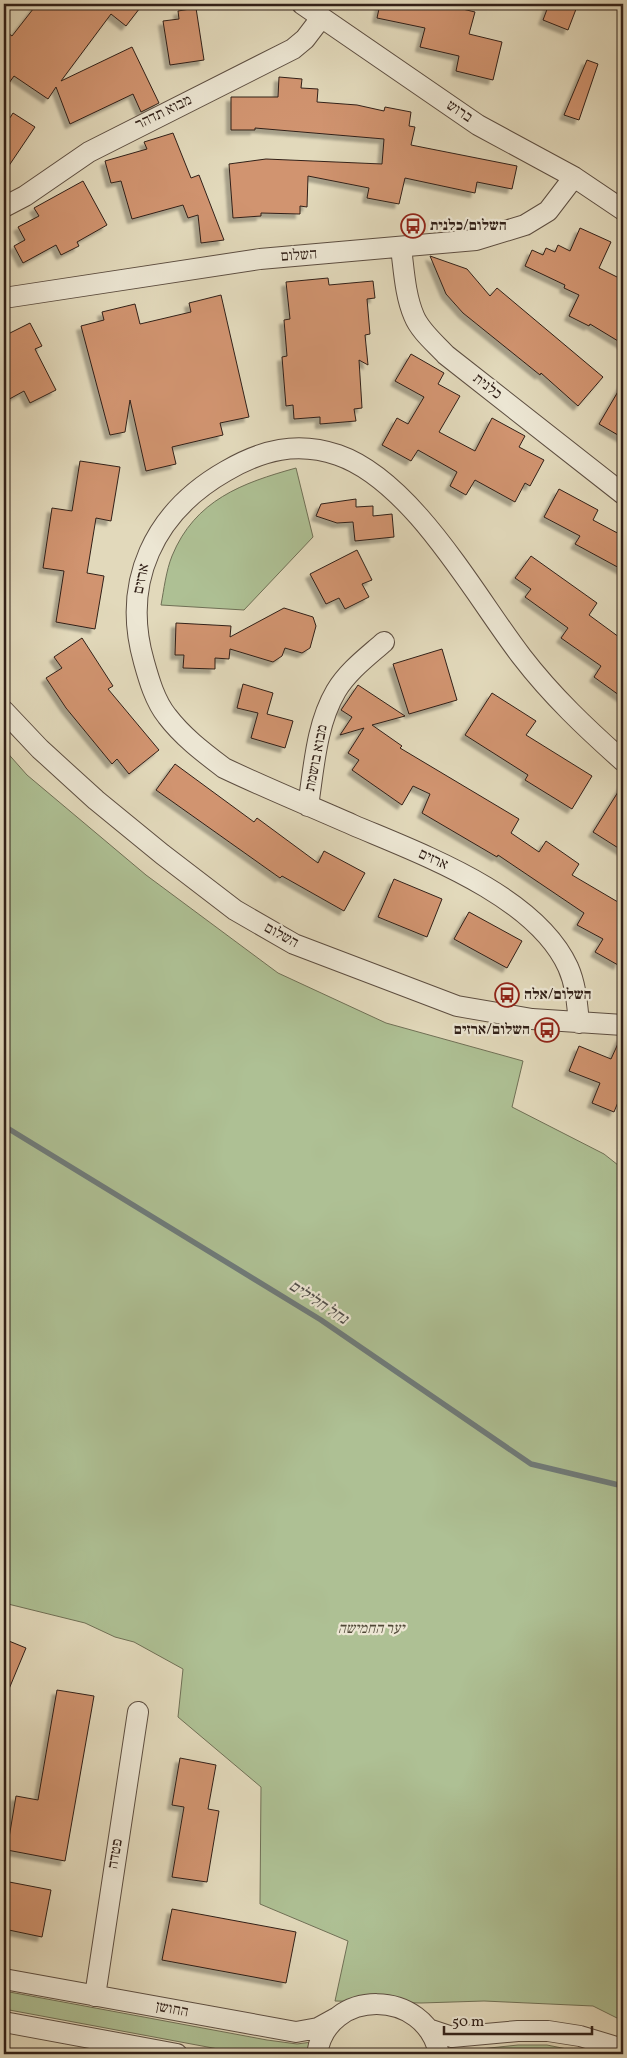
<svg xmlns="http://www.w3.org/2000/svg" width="627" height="2058" font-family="Vollkorn,'Frank Ruhl Libre',serif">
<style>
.green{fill:#aec094;stroke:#707056}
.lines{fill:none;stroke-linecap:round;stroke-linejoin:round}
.stream{stroke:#6f7b7a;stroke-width:5.5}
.building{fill:#d1946f;stroke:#312018;filter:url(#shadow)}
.minor-casing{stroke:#5d4e41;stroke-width:22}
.minor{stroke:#ece6d3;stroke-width:20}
.labels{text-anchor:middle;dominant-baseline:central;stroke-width:4.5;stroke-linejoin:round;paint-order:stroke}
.street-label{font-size:15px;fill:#312018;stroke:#ece6d3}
.poi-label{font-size:15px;font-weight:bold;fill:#312018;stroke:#ece6d3;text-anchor:start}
.park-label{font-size:15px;font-style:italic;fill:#504837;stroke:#ece6d3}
.water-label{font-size:16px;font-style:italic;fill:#504d49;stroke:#ece6d3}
</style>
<defs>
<filter id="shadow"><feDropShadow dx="-4.5" dy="4.5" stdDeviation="1" flood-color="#0004"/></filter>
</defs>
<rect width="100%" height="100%" fill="#e2d9bb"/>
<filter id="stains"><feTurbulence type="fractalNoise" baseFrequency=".004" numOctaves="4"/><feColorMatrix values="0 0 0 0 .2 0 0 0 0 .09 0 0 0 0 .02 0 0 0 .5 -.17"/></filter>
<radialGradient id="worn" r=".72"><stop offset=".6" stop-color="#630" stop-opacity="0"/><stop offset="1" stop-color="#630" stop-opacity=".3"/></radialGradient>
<!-- green -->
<path class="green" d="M296,468L313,537L244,610L161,605C164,589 166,571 172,556C195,500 242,483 296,468Z
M4,749L27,775L146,875L278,973L386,1023L523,1061L512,1107L604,1154L623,1169V2021L593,2006L484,2001L421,2003L335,2001L348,1941L260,1904L261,1787L178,1717L183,1669L134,1642L115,1637L85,1623L4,1603Z
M4,1991L267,2040L297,2044L312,2042L309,2054H245L4,2009Z
M518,2045H547L592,2054H462L480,2049Z"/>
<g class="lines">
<!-- stream -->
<path class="stream" d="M4,1126L321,1320L531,1464L623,1486"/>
</g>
<!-- building -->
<path class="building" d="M37,4H143L126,26L111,14L61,81L132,47L159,103L141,112L133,94L70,124L56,87L48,99L14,76L4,90V30L12,36Z
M380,4H442L475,12L469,34L502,42L493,80L456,71L459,56L420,47L425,28L377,18Z
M549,4H578L568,30L543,20Z
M196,8L204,60L170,65L163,21L179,19L178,11Z
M587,60L598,64L579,120L564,115Z
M279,77L302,79L301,88L318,89L317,102L357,105L384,111L385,107L411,112L409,126L415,127L411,145L517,166L512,189L477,182L475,193L405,178L399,204L367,198L369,188L308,176L307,207L300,206V214L261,213V216L233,218L229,164L266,159L382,164L384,139L255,128V130H231V97H278Z
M13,113L35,127L4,173V127Z
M173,133L191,178L199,175L224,240L201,243L198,215L188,218L183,205L132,219L121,181L111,183L105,161L147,149L144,142Z
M83,181L107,225L77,242L79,246L61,255L56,245L23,263L14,246L25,240L18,227L39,216L34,208Z
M580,228L611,242L599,268L623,280V344L590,324L589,326L569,316L579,295L564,288L565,285L525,266L532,250L543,255L546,248L555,252L558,245L570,251Z
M430,256L467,269L490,296L497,288L603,377L578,406L541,373L540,375L463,313L446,294Z
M328,278L329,285L373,281L375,298L367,299L370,334L365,335L368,365L359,360L362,408L354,409L356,421L320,424V417L294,419L293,405L286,406L282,357L287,356L284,320L290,319L286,282Z
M221,295L249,417L220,423L223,435L172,447L176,464L146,471L130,400L125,432L110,435L81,326L104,320L102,312L135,304L140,324L191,312L189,303Z
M30,323L42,346L35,349L56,390L30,403L24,391L4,402V336Z
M411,354L444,373L438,384L460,396L439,432L475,451L492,418L525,436L519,447L544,460L530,486L525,483L515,502L475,480L466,495L450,486L457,472L418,450L411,461L382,445L397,418L408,424L424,397L395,381Z
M623,383V438L599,424Z
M80,461L120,467L111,521L96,518L87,573L104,576L95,629L56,622L64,571L43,568L52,508L72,511Z
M559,489L598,510L593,520L623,536V570L575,544L580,536L544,517Z
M356,499V507L373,506V516L392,514L394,537L355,541L353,522L337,523L316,516L321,504Z
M357,550L372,580L362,584L369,597L345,609L339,598L326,604L310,574Z
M531,556L597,603L589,615L623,640V698L594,677L601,666L561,638L568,628L525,597L531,589L515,578Z
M284,608L313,617L316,626L310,648L302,653L285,648L282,656L273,662L230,649L229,659L215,658V669L183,668L184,655H175L176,623L231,626L230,637Z
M82,638L113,686L108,689L159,750L129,774L117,759L112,764L66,708L46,678L62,668L54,657Z
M442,649L457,700L409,714L393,664Z
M243,684L273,693L267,714L293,721L285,748L251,738L258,713L237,708Z
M358,685L405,716L372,725L402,746L400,748L519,819L511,833L539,852L546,841L579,864L572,875L623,905V955L618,965L595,952L603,939L577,925L584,913L498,855L497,857L422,813L430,794L413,786L402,805L352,770L359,760L348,753L364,728L340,735L352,717L341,710Z
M492,693L536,721L526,735L592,776L572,809L525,780L528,775L465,735Z
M175,764L254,822L257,818L318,863L324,851L365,873L344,911L282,876L280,878L156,790Z
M623,784V851L593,832Z
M394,879L442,899L427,937L378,917Z
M469,912L522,941L507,968L454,939Z
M621,1037H623V1090L614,1112L592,1103L600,1083L569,1071L579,1046L611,1059Z
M4,1639L26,1648L4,1701Z
M57,1690L94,1696L65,1861L7,1850L16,1796L38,1800Z
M180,1758L216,1765L208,1809L219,1811L207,1882L172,1877L184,1807L172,1805Z
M4,1881L51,1890L42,1937L4,1929Z
M172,1909L296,1932L286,1983L162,1960Z"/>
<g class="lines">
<!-- minor casing -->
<g class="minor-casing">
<path id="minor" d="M302,4L478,125L574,177L623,210
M4,207L25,196L89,152L293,49L305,39L321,18
M401,248C404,270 405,295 414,316C420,331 435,343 446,355L623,494
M4,298L260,259L476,240L525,225L548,211L574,177
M4,711L40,749L96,800L162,854L235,910L294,944L457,1006L532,1019L623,1025
M308,806C314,768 316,725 336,691C348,671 367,657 384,642
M579,1023C577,1003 576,985 568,967C535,895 421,854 353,825C310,806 266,788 224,768C203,752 183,737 167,716C155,701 149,680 144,662C121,582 154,512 226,471C262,450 297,441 338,455C413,481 475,596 522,657C552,696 587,729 623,761
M4,1979L296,2032L318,2028L338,2017
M95,1996L138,1712
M4,2022L177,2054
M428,2029L452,2037L518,2031H548L580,2036L623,2049
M317,2054C327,1987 426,1988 439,2054"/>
</g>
<!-- minor -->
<use href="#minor" class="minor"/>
</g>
<!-- icons -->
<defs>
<g id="bus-ring" transform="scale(1.25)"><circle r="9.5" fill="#ece6d3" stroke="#8f2418" stroke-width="1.5"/><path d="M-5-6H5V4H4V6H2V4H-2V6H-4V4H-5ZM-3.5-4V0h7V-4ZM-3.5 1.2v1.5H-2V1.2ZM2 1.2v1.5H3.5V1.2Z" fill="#8f2418"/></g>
</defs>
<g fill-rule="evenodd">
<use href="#bus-ring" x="413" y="226"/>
<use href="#bus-ring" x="507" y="995"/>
<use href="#bus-ring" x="547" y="1030"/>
</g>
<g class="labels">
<!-- street labels -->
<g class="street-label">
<text transform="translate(459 112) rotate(34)">ברוש</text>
<text transform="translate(164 113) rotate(-26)">מבוא תדהר</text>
<text transform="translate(299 256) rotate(-4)">השלום</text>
<text transform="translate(487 387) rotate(38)">כלנית</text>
<text transform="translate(142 579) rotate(-78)">ארזים</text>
<text transform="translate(317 758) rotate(-79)">מבוא בושמת</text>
<text transform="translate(433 860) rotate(25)">ארזים</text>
<text transform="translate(281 936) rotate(29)">השלום</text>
<text transform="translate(116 1854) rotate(-81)">פטדה</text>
<text transform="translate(172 2010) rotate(11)">החושן</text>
</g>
<!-- poi labels -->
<g class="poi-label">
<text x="430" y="226">השלום/כלנית</text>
<text x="524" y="995">השלום/אלה</text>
<text x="530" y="1030" text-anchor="end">השלום/ארזים</text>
</g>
<!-- park labels -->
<g class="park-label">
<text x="371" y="1629">יער החמישה</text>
</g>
<!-- water labels -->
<g class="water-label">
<text transform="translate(318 1303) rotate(33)">נחל חלילים</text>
</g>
</g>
<!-- margin -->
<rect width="627" height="2058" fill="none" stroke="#e2d9bb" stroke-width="20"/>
<rect x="5" y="5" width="617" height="2048" fill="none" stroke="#312018" stroke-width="2.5"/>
<rect x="10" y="10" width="607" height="2038" fill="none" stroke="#312018"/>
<!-- scale -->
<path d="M444 2026v8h148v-8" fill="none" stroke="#312018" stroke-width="2.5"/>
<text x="452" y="2026" font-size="15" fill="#312018" stroke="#ece6d3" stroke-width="4" paint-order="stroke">50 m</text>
<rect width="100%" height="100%" filter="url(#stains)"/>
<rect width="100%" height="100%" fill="url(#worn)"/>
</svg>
